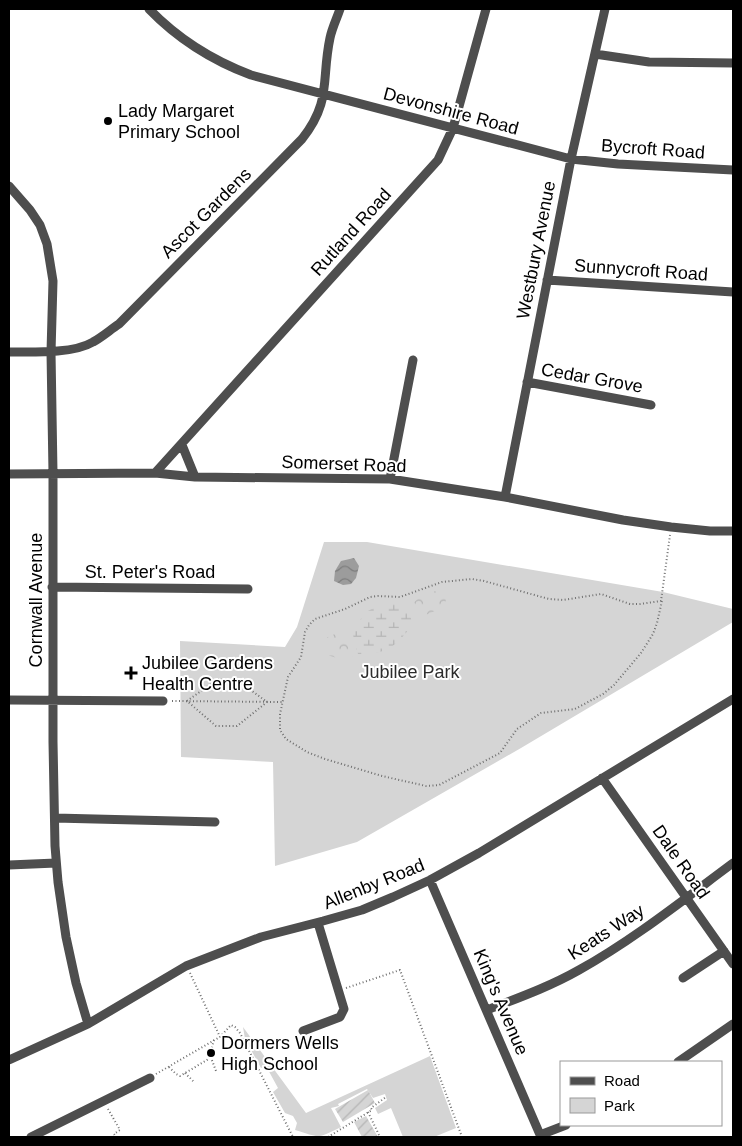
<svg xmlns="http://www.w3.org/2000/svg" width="742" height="1146" font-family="Arial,sans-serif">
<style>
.green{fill:#d5d5d5}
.forest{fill:url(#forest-crowns)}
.wetland{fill:url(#wetland-marsh)}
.garden{fill:url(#garden-furrows)}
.water{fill:url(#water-waves)}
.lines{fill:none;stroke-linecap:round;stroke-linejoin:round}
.path{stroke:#707070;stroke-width:2;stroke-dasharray:1 2.5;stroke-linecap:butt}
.minor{stroke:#4e4e4e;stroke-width:9}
.poi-dot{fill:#000;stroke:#fff;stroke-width:2}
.labels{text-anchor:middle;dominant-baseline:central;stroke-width:4;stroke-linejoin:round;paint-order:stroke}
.poi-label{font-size:18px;fill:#000;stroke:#fff;text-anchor:start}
.street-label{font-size:18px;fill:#000;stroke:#fff}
.park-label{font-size:18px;fill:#2c2c2c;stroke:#fff}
</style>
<defs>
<pattern id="forest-crowns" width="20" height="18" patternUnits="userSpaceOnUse" patternTransform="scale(1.25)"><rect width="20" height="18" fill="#d5d5d5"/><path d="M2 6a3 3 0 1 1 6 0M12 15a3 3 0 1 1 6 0" fill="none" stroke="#b5b5b5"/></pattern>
<pattern id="wetland-marsh" width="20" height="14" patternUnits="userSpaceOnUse" patternTransform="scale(1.25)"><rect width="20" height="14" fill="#d5d5d5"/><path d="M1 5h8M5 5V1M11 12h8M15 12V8" fill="none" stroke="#b5b5b5"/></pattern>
<pattern id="garden-furrows" width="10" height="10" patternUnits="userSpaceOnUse" patternTransform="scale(1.25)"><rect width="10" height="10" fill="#d5d5d5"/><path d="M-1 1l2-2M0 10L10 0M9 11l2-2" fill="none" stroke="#b5b5b5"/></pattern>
<pattern id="water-waves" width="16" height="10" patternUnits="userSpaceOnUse" patternTransform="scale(1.25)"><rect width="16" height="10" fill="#9c9c9c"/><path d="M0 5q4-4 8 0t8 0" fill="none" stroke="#7d7d7d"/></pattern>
</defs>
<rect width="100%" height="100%" fill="#fff"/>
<!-- green -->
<path class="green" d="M324,542H367L663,592L733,609V622L521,748L357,842L275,866L273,762L181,757L180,641L285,647L297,627Z
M243,1027L306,1113L430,1056L456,1128L434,1137H403L391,1108L378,1114L375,1108L387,1100L385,1094L373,1098L367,1089L338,1104L339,1106L331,1108L341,1127C317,1139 321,1138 295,1130L297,1123L293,1116L285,1113L273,1092L278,1088L266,1066L261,1068L245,1039Z"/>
<!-- forest -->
<path class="forest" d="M436,591L445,594L446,603L437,610L421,617L414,602L424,594Z
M343,633L351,640L353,657L337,658L327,655L323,647L326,638L335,634Z"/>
<!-- wetland -->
<path class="wetland" d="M383,603C402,603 407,606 413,624C395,647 388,654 358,654L352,631L366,612Z"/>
<!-- garden -->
<path class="garden" d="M368,1090L375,1103L343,1122L335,1109Z
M366,1116L378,1137H362L354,1122Z"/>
<!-- water -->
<path class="water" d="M354,558L359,566L356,578L351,584L343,585L334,581L335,571L341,561Z"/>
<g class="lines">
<!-- path -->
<path class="path" d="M662,601L657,623L653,634L641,653L614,685L603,694L575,709L541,713L517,729L500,753L439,785L426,786L382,776L325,759L307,752L286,739L280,730V714L288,677L301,657L305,632L309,625L315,619L345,609L370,597L378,596L400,597L442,582L472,579L484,581L549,599L563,600L601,594L630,604H640L661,601L670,535
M218,679L237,680L267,702L237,726H216L187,701Z
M172,701L282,702
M190,973L220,1037
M346,988L400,970L462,1137
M214,1040L210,1055L216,1071
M169,1067L176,1074L180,1076L207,1060L210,1055
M185,1073L194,1082
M156,1074L220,1037L231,1025L235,1027L240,1033L293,1137
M108,1109L120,1130L114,1134L116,1137
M368,1112L380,1137
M296,1137H303
M328,1137L372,1110L371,1108L386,1097"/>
<!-- minor -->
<path class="minor" d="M149,9C178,39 211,60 251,75L571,159L618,164L733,170
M595,54L649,62L733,63
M9,186L30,210L40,225L47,244L53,281L51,352L53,473V742L55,846L58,882L66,937L76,983L88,1024
M547,280L733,292
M9,352C32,352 73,354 93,342C102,337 110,330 119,324L302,139C332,101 321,80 330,38C332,28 337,18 340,9
M527,382L651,405
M182,445L195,477
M155,473L438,160L453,128L486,9
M9,474L155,473L195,477L390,479L505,497L623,520L671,527L710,531H733
M390,479L413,360
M505,497L571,159L605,9
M52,587L248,589
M9,700L163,701
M602,778L733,964
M55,818L215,822
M9,865L56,863
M430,880L541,1137
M683,978L724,951
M487,1010C518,998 549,987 579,970C633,940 683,900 733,863
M303,1031L340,1017L344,1009L318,923
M9,1060L88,1024L186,966L261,937L323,921L362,910L393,897L430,880L479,853L733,699
M678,1062L733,1024
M540,1135L566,1125
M31,1137L150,1078"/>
</g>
<!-- markers -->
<g class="poi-dot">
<circle cx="108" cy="121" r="5"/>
<path d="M128.5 665.5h5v5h5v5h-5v5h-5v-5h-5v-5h5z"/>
<circle cx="211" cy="1053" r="5"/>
</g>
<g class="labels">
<!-- poi labels -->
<g class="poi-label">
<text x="118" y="111">Lady Margaret<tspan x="118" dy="21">Primary School</tspan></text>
<text x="142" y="663">Jubilee Gardens<tspan x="142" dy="21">Health Centre</tspan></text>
<text x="221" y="1043">Dormers Wells<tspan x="221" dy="21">High School</tspan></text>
</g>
<!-- street labels -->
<g class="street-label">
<text transform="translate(451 111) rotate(15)">Devonshire Road</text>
<text transform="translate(653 149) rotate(4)">Bycroft Road</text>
<text transform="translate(206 213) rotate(-45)">Ascot Gardens</text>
<text transform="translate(351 232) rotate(-48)">Rutland Road</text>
<text transform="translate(536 250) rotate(-79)">Westbury Avenue</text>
<text transform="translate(641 270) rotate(4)">Sunnycroft Road</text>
<text transform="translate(592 378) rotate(10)">Cedar Grove</text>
<text transform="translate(344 464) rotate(2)">Somerset Road</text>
<text x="150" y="572">St. Peter's Road</text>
<text transform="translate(36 600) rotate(-90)">Cornwall Avenue</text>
<text transform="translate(681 862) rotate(55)">Dale Road</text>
<text transform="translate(374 884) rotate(-22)">Allenby Road</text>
<text transform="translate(606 932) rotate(-33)">Keats Way</text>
<text transform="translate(501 1002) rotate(67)">King's Avenue</text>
</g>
<!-- park labels -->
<g class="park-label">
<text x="410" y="672">Jubilee Park</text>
</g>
</g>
<!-- border -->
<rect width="742" height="1146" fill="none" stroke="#000000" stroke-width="20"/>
<!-- legend -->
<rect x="560" y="1061" width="162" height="65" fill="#ffffff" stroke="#999999"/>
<rect x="570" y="1077" width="25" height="8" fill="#4e4e4e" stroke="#999999"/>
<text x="604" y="1086" font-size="15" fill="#000000">Road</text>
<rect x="570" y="1098" width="25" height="15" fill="#d5d5d5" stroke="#999999"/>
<text x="604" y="1111" font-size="15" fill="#000000">Park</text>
</svg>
